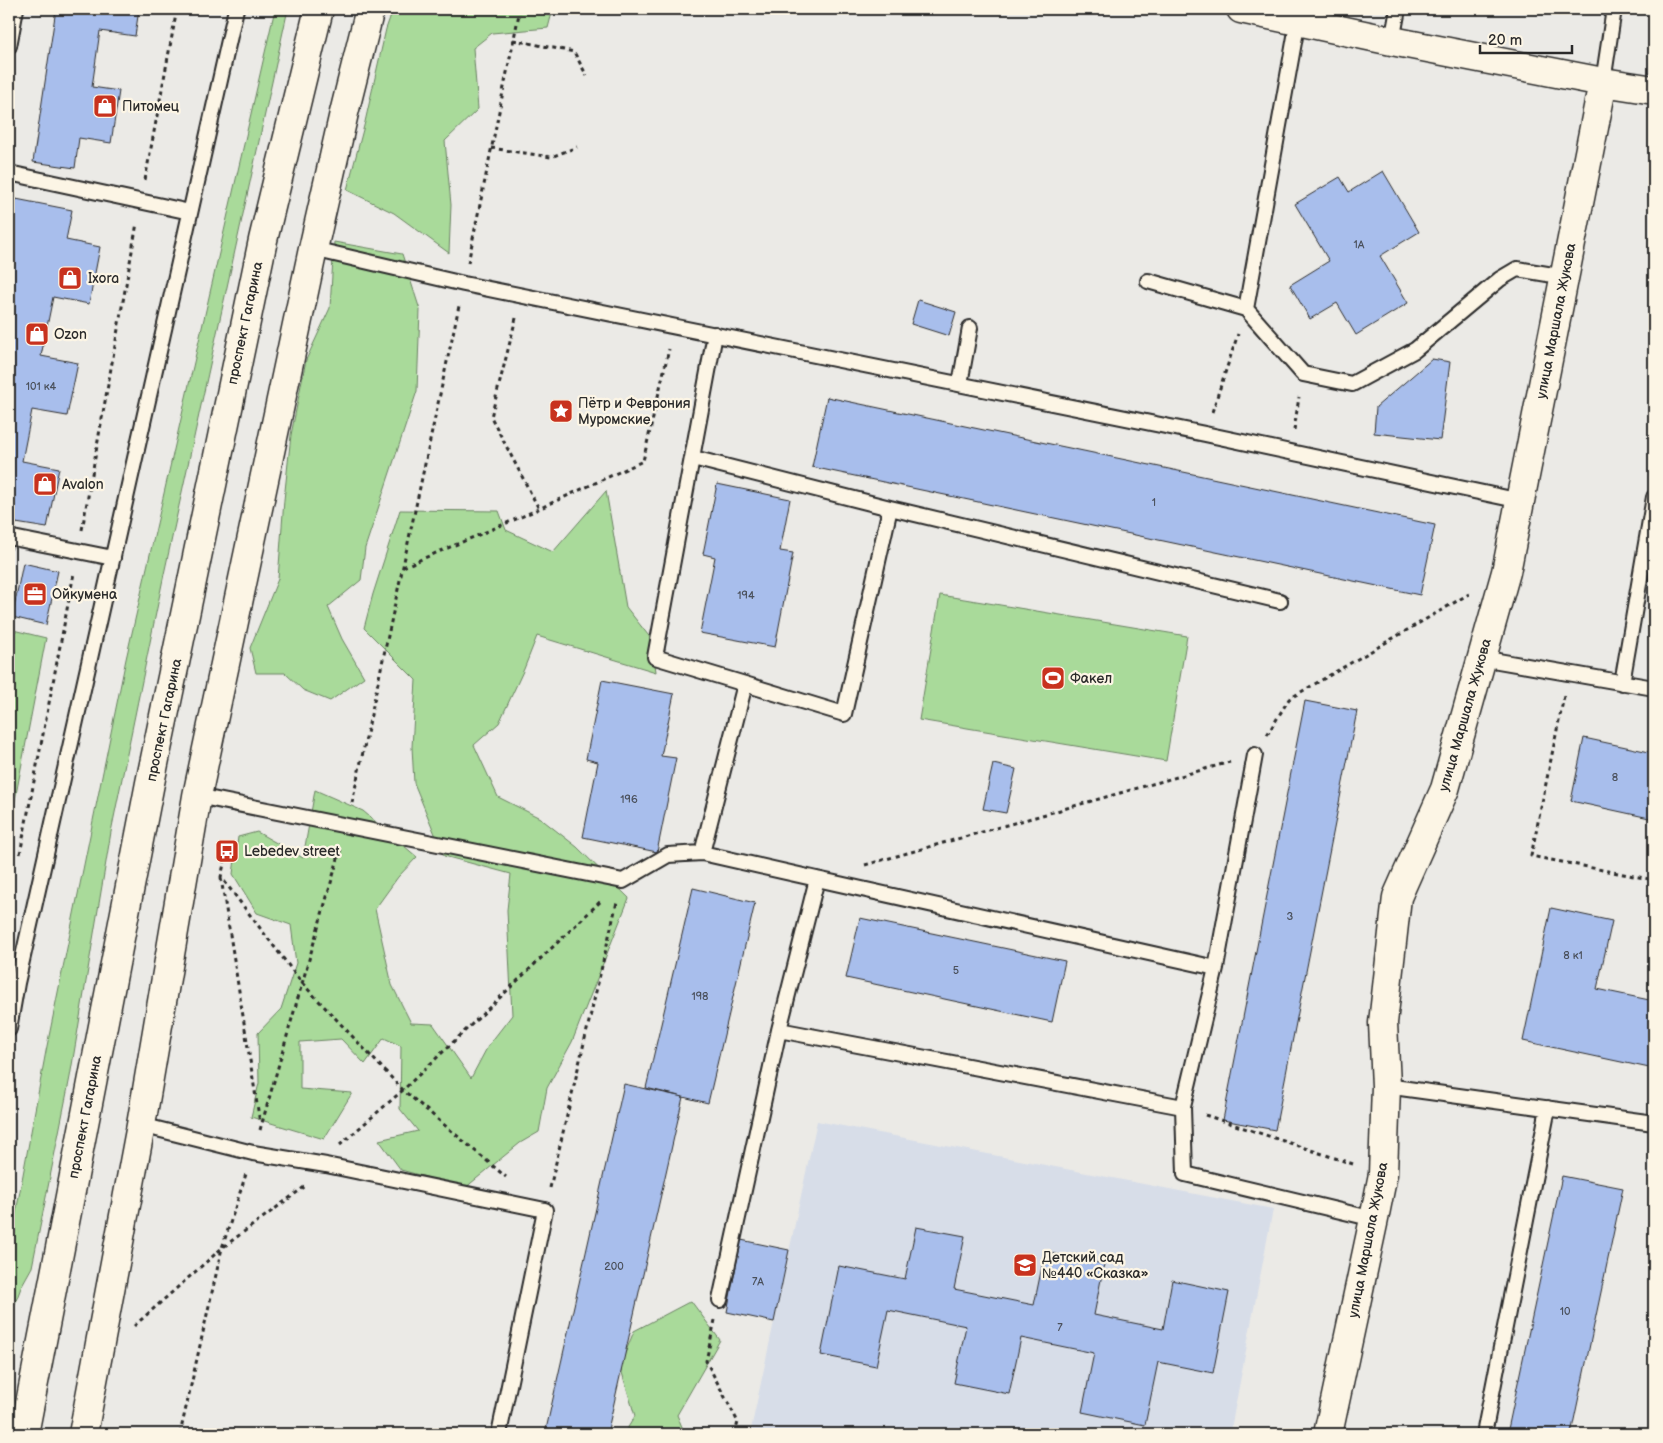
<svg xmlns="http://www.w3.org/2000/svg" width="1663" height="1443" font-family="'Balsamiq Sans',sans-serif">
<style>
.built{fill:#d7dde8}
.green{fill:#a9da9a;stroke:#6a8262}
.building{fill:#a8beec;stroke:#2b2b2b}
.lines{fill:none;stroke-linecap:round;stroke-linejoin:round}
.lane-casing{stroke:#2b2b2b;stroke-width:18}
.street-casing{stroke:#2b2b2b;stroke-width:31}
.primary-casing{stroke:#2b2b2b;stroke-width:31}
.path{stroke:#2b2b2b;stroke-width:3;stroke-dasharray:4 4;stroke-linecap:butt}
.lane{stroke:#fcf5e5;stroke-width:14}
.street{stroke:#fcf5e5;stroke-width:28}
.primary{stroke:#fcf5e5;stroke-width:28}
.labels{text-anchor:middle;dominant-baseline:central;stroke-width:4.5;stroke-linejoin:round;paint-order:stroke}
.number-label{font-size:11px;fill:#4a505b}
.poi-label{font-size:14px;fill:#2b2b2b;stroke:#fcf5e5;text-anchor:start}
.street-label{font-size:14px;fill:#2b2b2b;stroke:#fcf5e5}
</style>
<rect width="100%" height="100%" fill="#ebeae6"/>
<filter id="ink" filterUnits="userSpaceOnUse"><feTurbulence type="fractalNoise" baseFrequency=".02" numOctaves="2"/><feDisplacementMap in="SourceGraphic" scale="10" xChannelSelector="R" yChannelSelector="G"/><feConvolveMatrix kernelMatrix="1 2 1 2 8 2 1 2 1" color-interpolation-filters="sRGB"/></filter>
<g filter="url(#ink)">
<!-- built -->
<path class="built" d="M817,1121L1273,1209L1230,1434H750Z"/>
<!-- green -->
<path class="green" d="M275,9H288L164,574L111,832L70,1077L32,1267L22,1285L11,1314H9V1250L46,1051L126,659Z
M393,9H553L548,28L492,33L473,48L478,109L445,141L451,205L449,253L394,213L347,190L365,122L386,29Z
M334,242L402,254L420,310L417,391L365,548L361,580L328,607L342,639L364,677L330,701L303,690L285,673H256L250,648L278,579L284,500L291,435L306,360L330,308Z
M606,491L626,607L652,640L656,672L537,636L524,669L499,723L474,745L498,797L540,818L577,847L629,898L572,1042L547,1088L539,1132L520,1143L465,1188L401,1170L379,1140L418,1131L400,1109L401,1046L384,1038L365,1064L341,1039L300,1042V1089L352,1093L324,1139L251,1117L259,1083L258,1033L281,1009L296,963L291,925L257,913L233,874L238,837L257,832L303,858L315,790L363,811L417,857L398,877L375,909L392,985L411,1023L433,1024L471,1078L488,1046L512,1015L507,910L511,874L444,856L414,783L412,747L416,680L364,628L373,594L400,510L499,511L506,530L553,552Z
M940,595L1187,636L1166,761L919,720Z
M9,629L46,638L9,831Z
M691,1301L720,1340L677,1415L685,1434H624L635,1416L620,1366L634,1331Z"/>
<!-- building -->
<path class="building" d="M56,9H139L135,36L100,31L92,87L119,91L111,143L79,138L75,168L33,162Z
M1383,171L1419,232L1380,256L1408,303L1356,335L1337,303L1310,319L1290,285L1329,261L1295,204L1340,177L1349,192Z
M16,199L72,210L66,240L100,247L89,304L53,297L41,356L78,363L67,416L32,410L22,461L59,468L47,528L16,523L11,550H9V235Z
M918,300L956,312L949,336L911,324Z
M1432,359L1450,362L1440,440L1374,433L1376,407Z
M827,397L1435,525L1420,595L812,467Z
M717,484L790,499L780,551L793,553L775,647L700,633L715,557L703,554Z
M23,563L58,571L46,625L12,617Z
M602,680L674,694L661,756L676,758L657,852L583,837L598,762L586,759Z
M1305,701L1357,711L1275,1130L1223,1120Z
M1584,738L1654,753V819L1571,801Z
M993,764L1016,769L1006,813L983,809Z
M693,888L755,903L708,1103L646,1088Z
M1551,908L1612,921L1597,989L1654,1001V1069L1523,1041Z
M860,918L1065,961L1052,1022L846,978Z
M624,1084L683,1097L607,1434H545Z
M1562,1176L1623,1188L1571,1434H1507Z
M916,1227L965,1236L954,1289L1034,1305L1045,1252L1104,1264L1094,1315L1163,1329L1172,1280L1229,1292L1213,1373L1158,1362L1145,1425L1082,1412L1094,1353L1021,1338L1009,1394L954,1383L966,1326L888,1310L876,1366L821,1355L839,1266L905,1279Z
M741,1240L789,1250L774,1322L727,1312Z"/>
<g class="lines">
<!-- lane casing -->
<g class="lane-casing">
<path id="lane" d="M1298,20L1246,309L1303,374L1352,384L1415,350L1500,279L1517,269L1565,277
M1392,41L1398,9
M9,46L16,9
M1603,82L1614,9
M9,173L190,212
M313,249L464,284L1205,434L1521,501
M1148,281L1246,309
M715,334L655,657L745,684
M960,384L970,328
M693,458L890,508L844,714L745,684L702,853
M890,508L1280,601
M13,538L113,558
M1481,658L1654,688
M1622,683L1654,497
M197,796L623,881L668,855L702,853L817,879L779,1030L720,1300
M817,879L1216,968
M9,1029L17,983L236,9
M779,1030L1183,1107L1185,1174L1374,1219
M1386,1086L1654,1123
M1183,1107L1216,968L1255,755
M141,1125L253,1153L326,1165L545,1210L499,1434
M1484,1434L1548,1108"/>
</g>
<!-- street casing -->
<g class="street-casing">
<path id="street" d="M1241,9L1392,41L1603,82L1654,90
M1328,1434L1374,1219L1383,1174L1386,1086L1383,1023L1397,897L1445,789L1506,572L1603,82"/>
</g>
<!-- primary casing -->
<g class="primary-casing">
<path id="primary" d="M24,1434L150,783L263,240L319,9
M83,1434L141,1125L197,796L313,249L344,113L370,9"/>
</g>
<!-- path -->
<path class="path" d="M513,40L574,52L587,76
M491,148L551,157L577,147
M145,180L177,9
M468,263L520,9
M516,318L491,417L539,509
M1212,412L1238,334
M1294,430L1299,397
M82,530L137,223
M403,567L521,517L643,461L669,349
M1564,696L1531,856L1654,880
M1267,735L1289,699L1469,594
M352,803L459,306
M227,851L221,877L302,983L403,1090L506,1177
M20,854L74,573
M865,865L1230,762
M221,878L260,1123
M1205,1115L1353,1164
M260,1130L341,848
M340,1145L403,1090L602,900
M550,1188L617,902
M715,1320L706,1361L738,1422L735,1434
M134,1326L222,1248L307,1185
M180,1434L222,1248L246,1174"/>
<!-- lane -->
<use href="#lane" class="lane"/>
<!-- street -->
<use href="#street" class="street"/>
<!-- primary -->
<use href="#primary" class="primary"/>
</g>
</g>
<!-- icons -->
<defs>
<g id="shop-square" transform="scale(1.25)"><rect x="-9" y="-9" width="18" height="18" rx="4" fill="#c8321e" stroke="#fcf5e5"/><path d="M-5-2.5h2.3a2.7 3.5 0 0 1 5.4 0H5L5.5 6h-11ZM-1.5-2.5h3a1.5 2.3 0 0 0-3 0Z" fill="#fff"/></g>
<g id="sight-square" transform="scale(1.25)"><rect x="-9" y="-9" width="18" height="18" rx="4" fill="#c8321e" stroke="#fcf5e5"/><path d="M0-6L1.8-2.2L6-1.7L2.9 1.2L3.7 5.4L0 3.3L-3.7 5.4L-2.9 1.2L-6-1.7L-1.8-2.2Z" fill="#fff"/></g>
<g id="office-square" transform="scale(1.25)"><rect x="-9" y="-9" width="18" height="18" rx="4" fill="#c8321e" stroke="#fcf5e5"/><path d="M-6-3h4V-5.5h4V-3h4V5H-6ZM-1-4.5V-3h2v-1.5ZM-6 0V1H6V0Z" fill="#fff"/></g>
<g id="stadium-square" transform="scale(1.25)"><rect x="-9" y="-9" width="18" height="18" rx="4" fill="#c8321e" stroke="#fcf5e5"/><path d="M0-5a6.5 5 0 1 0 0 10a6.5 5 0 1 0 0-10ZM-3.5-1.8h7v3.6h-7Z" fill="#fff"/></g>
<g id="bus-square" transform="scale(1.25)"><rect x="-9" y="-9" width="18" height="18" rx="4" fill="#c8321e" stroke="#fcf5e5"/><path d="M-5-6H5V4H4V6H2V4H-2V6H-4V4H-5ZM-3.5-4V0h7V-4ZM-3.5 1.2v1.5H-2V1.2ZM2 1.2v1.5H3.5V1.2Z" fill="#fff"/></g>
<g id="school-square" transform="scale(1.25)"><rect x="-9" y="-9" width="18" height="18" rx="4" fill="#c8321e" stroke="#fcf5e5"/><path d="M0-5L7-2L0 1L-7-2ZM-4 1L0 2.5L4 1V4Q0 6-4 4Z" fill="#fff"/></g>
</defs>
<g fill-rule="evenodd">
<use href="#shop-square" x="105" y="106"/>
<use href="#shop-square" x="70" y="278"/>
<use href="#shop-square" x="37" y="334"/>
<use href="#sight-square" x="561" y="411"/>
<use href="#shop-square" x="45" y="484"/>
<use href="#office-square" x="35" y="594"/>
<use href="#stadium-square" x="1053" y="678"/>
<use href="#bus-square" x="227" y="851"/>
<use href="#school-square" x="1025" y="1265"/>
</g>
<g class="labels">
<!-- number labels -->
<g class="number-label">
<text x="1359" y="244">1А</text>
<text x="41" y="386">101 к4</text>
<text x="1154" y="502">1</text>
<text x="746" y="595">194</text>
<text x="1615" y="777">8</text>
<text x="629" y="799">196</text>
<text x="1290" y="916">3</text>
<text x="1573" y="955">8 к1</text>
<text x="956" y="970">5</text>
<text x="700" y="996">198</text>
<text x="614" y="1266">200</text>
<text x="758" y="1281">7А</text>
<text x="1565" y="1311">10</text>
<text x="1060" y="1327">7</text>
</g>
<!-- poi labels -->
<g class="poi-label">
<text x="122" y="106">Питомец</text>
<text x="88" y="278">Ixora</text>
<text x="54" y="334">Ozon</text>
<text x="578" y="403">Пётр и Феврония<tspan x="578" dy="16">Муромские</tspan></text>
<text x="62" y="484">Avalon</text>
<text x="52" y="594">Ойкумена</text>
<text x="1070" y="678">Факел</text>
<text x="244" y="851">Lebedev street</text>
<text x="1042" y="1257">Детский сад<tspan x="1042" dy="16">№440 «Сказка»</tspan></text>
</g>
<!-- street labels -->
<g class="street-label">
<text transform="translate(1556 321) rotate(-79)">улица Маршала Жукова</text>
<text transform="translate(245 323) rotate(-78)">проспект Гагарина</text>
<text transform="translate(1465 715) rotate(-74)">улица Маршала Жукова</text>
<text transform="translate(164 720) rotate(-78)">проспект Гагарина</text>
<text transform="translate(85 1117) rotate(-79)">проспект Гагарина</text>
<text transform="translate(1368 1240) rotate(-79)">улица Маршала Жукова</text>
</g>
</g>
<!-- margin -->
<rect width="1663" height="1443" fill="none" stroke="#fcf5e5" stroke-width="30"/>
<rect x="15" y="15" width="1633" height="1413" fill="none" stroke="#2b2b2b" stroke-width="2" filter="url(#ink)"/>
<!-- scale -->
<path d="M1480 45v8h92v-8" fill="none" stroke="#2b2b2b" stroke-width="2.5"/>
<text x="1488" y="45" font-size="15" fill="#2b2b2b" stroke="#fcf5e5" stroke-width="4" paint-order="stroke">20 m</text>
</svg>
